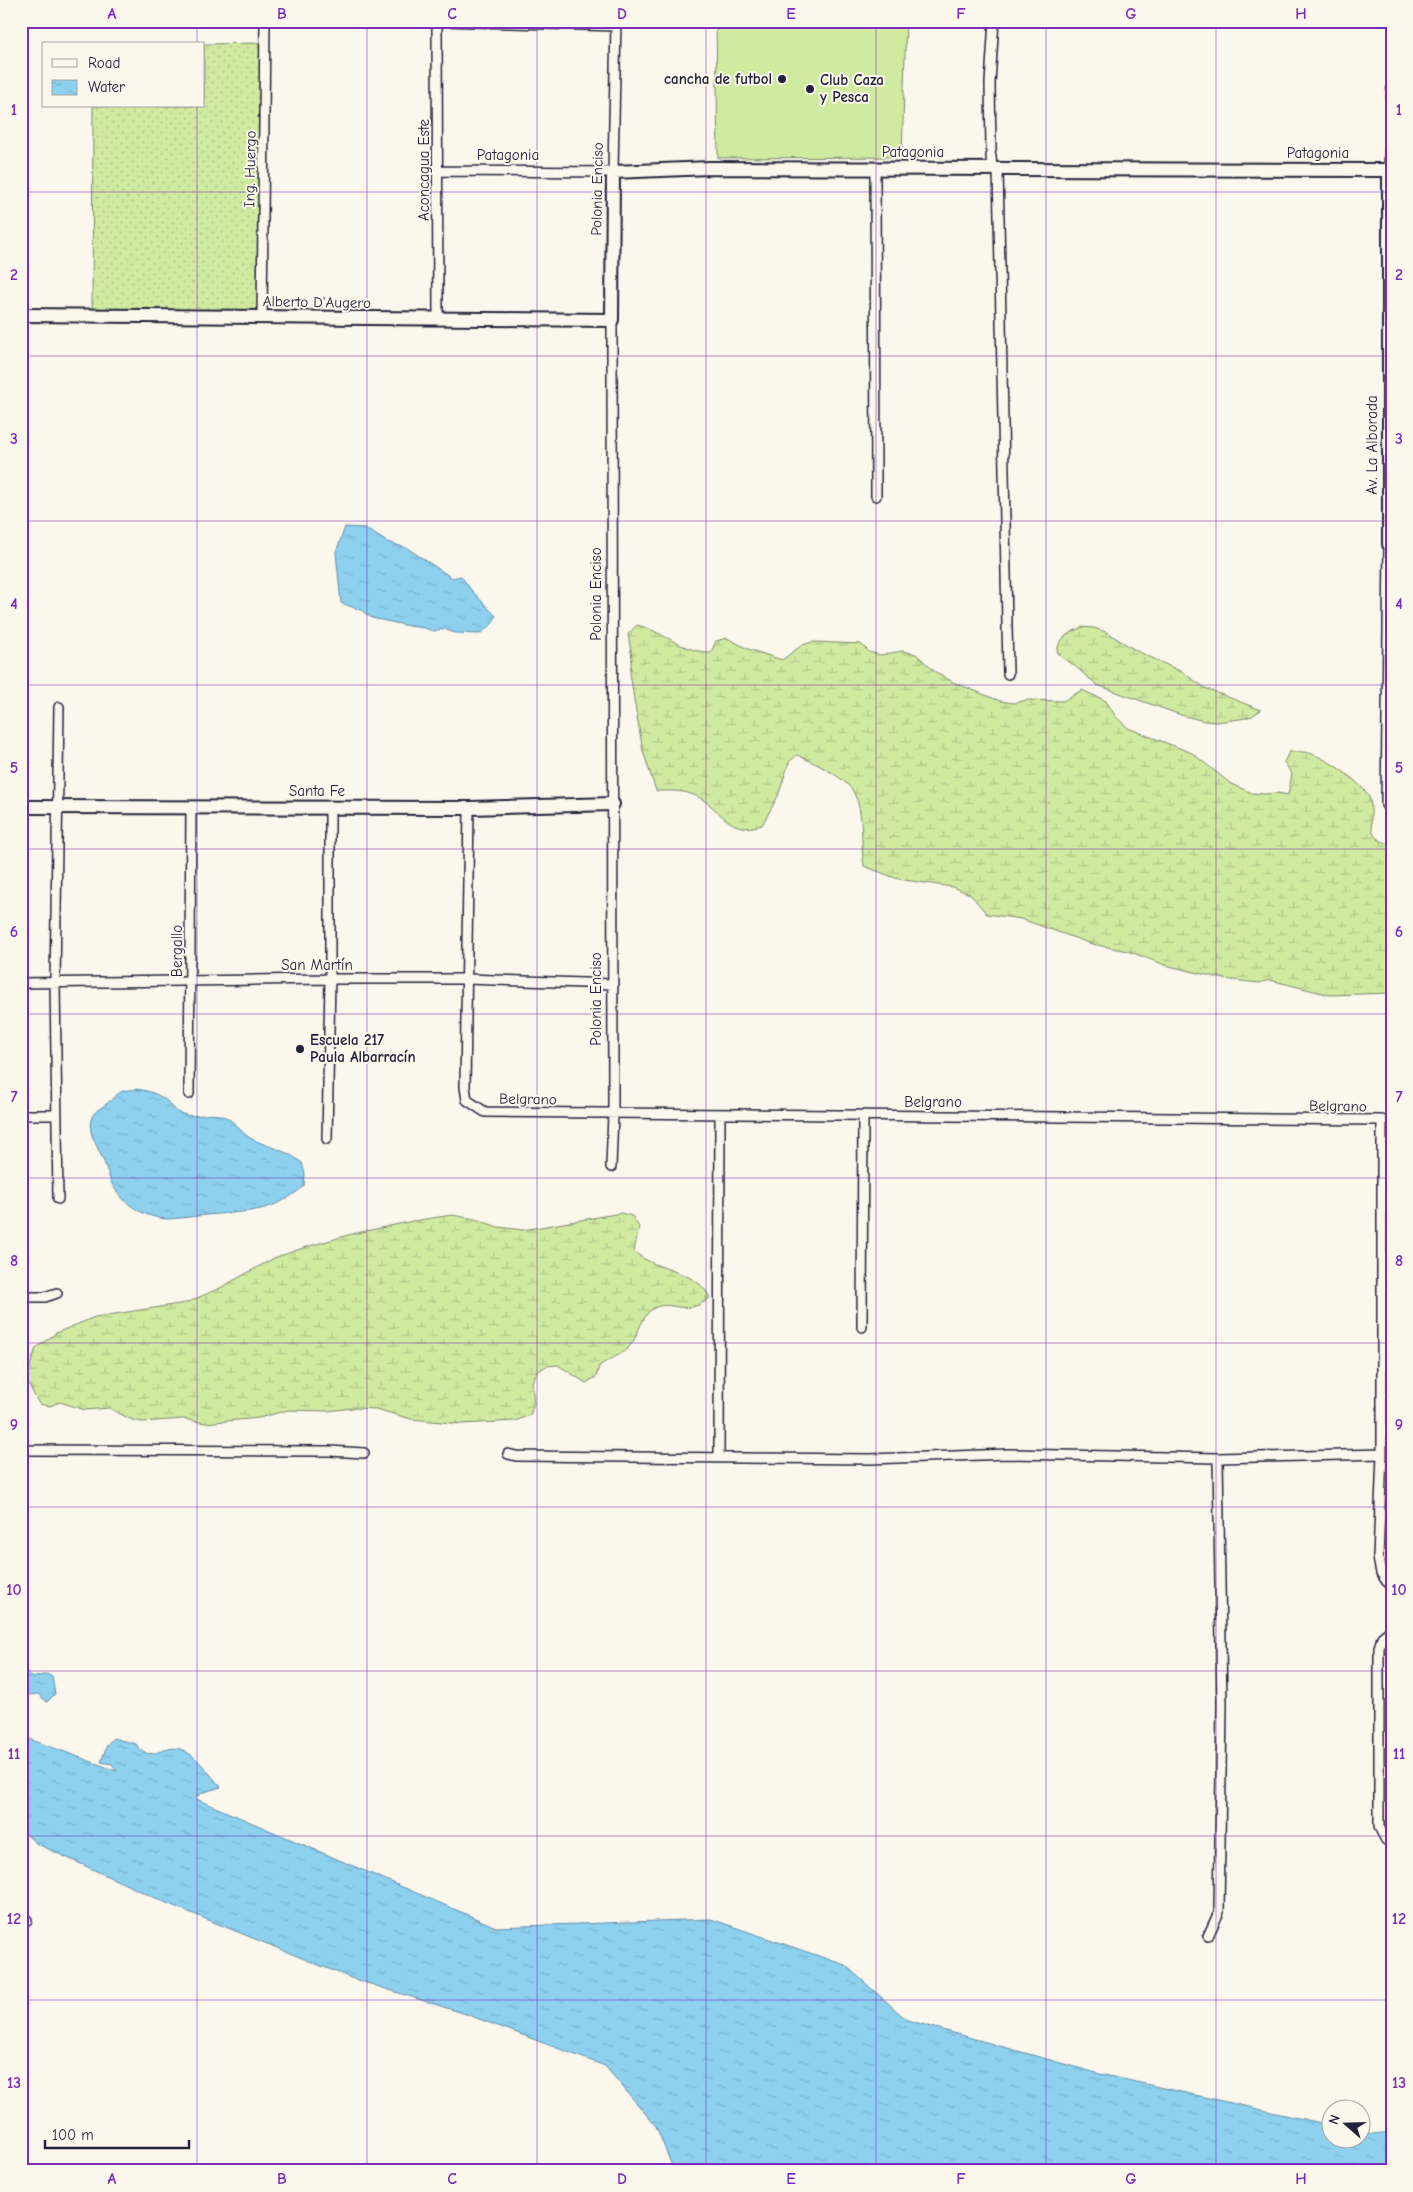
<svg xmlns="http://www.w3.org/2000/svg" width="1413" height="2192" font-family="'Comic Neue',sans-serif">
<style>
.grass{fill:url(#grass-dots);stroke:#79866e}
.wetland{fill:url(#wetland-marsh);stroke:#79866e}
.pitch{fill:#d0eaa0;stroke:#79866e}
.water{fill:url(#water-ripples);stroke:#628ba7}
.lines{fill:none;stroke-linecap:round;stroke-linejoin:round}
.minor-casing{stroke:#22223b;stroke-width:12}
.secondary-casing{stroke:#22223b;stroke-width:16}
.minor{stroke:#fbf7ec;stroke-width:9}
.secondary{stroke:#fbf7ec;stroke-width:12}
.grid{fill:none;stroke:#7b2cbf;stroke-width:1;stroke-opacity:0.55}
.poi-dot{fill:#22223b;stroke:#fbf7ec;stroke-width:2}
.labels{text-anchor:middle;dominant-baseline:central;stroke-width:4;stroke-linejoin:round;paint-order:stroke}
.poi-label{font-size:15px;font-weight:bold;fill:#22223b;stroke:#fbf7ec;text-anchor:start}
.street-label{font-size:15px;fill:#22223b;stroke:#fbf7ec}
.neatline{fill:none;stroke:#7b2cbf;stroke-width:2}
.grid-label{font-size:16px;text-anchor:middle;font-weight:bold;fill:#7b2cbf}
</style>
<defs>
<pattern id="grass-dots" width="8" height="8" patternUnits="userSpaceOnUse" patternTransform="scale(1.25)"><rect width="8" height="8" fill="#d0eaa0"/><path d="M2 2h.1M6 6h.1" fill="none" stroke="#b2c88b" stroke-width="1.8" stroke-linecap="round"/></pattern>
<pattern id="wetland-marsh" width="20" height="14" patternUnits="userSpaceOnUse" patternTransform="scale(1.25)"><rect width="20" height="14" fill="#d0eaa0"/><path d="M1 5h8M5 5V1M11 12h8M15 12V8" fill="none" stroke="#b2c88b"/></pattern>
<pattern id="water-ripples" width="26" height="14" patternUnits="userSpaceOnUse" patternTransform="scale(1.25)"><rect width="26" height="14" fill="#8dd1ef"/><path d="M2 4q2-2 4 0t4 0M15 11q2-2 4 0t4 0" fill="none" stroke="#79b3ce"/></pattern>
</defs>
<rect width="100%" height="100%" fill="#fbf7ec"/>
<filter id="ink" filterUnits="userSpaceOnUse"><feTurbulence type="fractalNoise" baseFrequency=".02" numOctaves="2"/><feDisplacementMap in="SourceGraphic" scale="10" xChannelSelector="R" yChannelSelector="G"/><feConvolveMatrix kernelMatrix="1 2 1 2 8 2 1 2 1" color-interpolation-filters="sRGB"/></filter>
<g filter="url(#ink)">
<!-- grass -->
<path class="grass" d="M265,43L262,317L92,316L93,106H204V44Z"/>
<!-- wetland -->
<path class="wetland" d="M637,625C663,631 683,653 711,652L716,641L727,638L748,649L782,660L802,645L813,642L861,644L869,652L880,655L902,651L916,654L934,671L953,682L1000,701L1014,703L1027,700L1063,701L1082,690L1106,701L1116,717L1128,728L1192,753L1231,784L1252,793L1264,794L1278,793L1288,795L1292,774L1284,762L1289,752C1297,752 1305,751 1312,754C1329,760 1358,780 1368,795C1375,807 1366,831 1378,839C1382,842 1388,843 1392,846V993L1330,995L1270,980L1259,983L1224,979L1165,965L1128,951L1092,944L1021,919L987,914L970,894L952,887L898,879L864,866C860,843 865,814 854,793C847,778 813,762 797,755L789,762L778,796L762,825C725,837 720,803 691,794C680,790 667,791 656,791L643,751L634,699L630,673L632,658L628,634Z
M1082,627L1094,628L1106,632L1137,651L1182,672L1205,688L1261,710L1252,716L1240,719L1216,722L1204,721L1181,715L1097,685L1071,663L1061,657L1057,651C1060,636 1070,633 1082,627Z
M621,1213L632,1216L639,1227L634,1251C654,1272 698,1269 710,1298C684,1318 672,1299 654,1308C640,1316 639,1336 629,1347C621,1356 608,1359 599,1366L596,1377L586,1383L558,1365L546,1366L537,1372L532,1382L534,1404L530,1415L515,1421L462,1424L411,1419L376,1409L353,1408L327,1411L288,1410L259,1418L205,1423L183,1419L143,1422L132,1420L109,1408L85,1410L60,1402L50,1406L39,1404L28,1383V1372L36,1348L56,1333L95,1317L186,1303L220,1288L274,1258L306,1247L352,1234L413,1221L452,1215L475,1219L498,1227L523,1230Z"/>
<!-- pitch -->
<path class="pitch" d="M716,21H906L902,157L718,158Z"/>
<!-- water -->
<path class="water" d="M345,527L365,528L387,542L407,548L452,578L461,576L471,590L496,616L492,624L480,634L455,633L444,629L433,631L424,628L409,626L372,618L361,610L341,603L336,552Z
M136,1089C150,1091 160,1094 170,1104C173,1107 175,1111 178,1112C192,1120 206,1112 220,1115C233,1118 239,1131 250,1138C269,1148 284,1148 302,1163L305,1174L304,1186C275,1211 254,1211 218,1214C202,1215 185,1218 168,1219C146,1218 123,1205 112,1184C108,1175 106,1165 101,1155C96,1144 88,1132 91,1120C94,1110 99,1110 106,1104C120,1094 115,1091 136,1089Z
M21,1671L28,1673L33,1678L47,1674L52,1677L55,1694L47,1702L38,1694L24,1695L21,1704Z
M21,1736L117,1771L112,1764L101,1762L107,1745L113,1738L136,1744C150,1767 165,1740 185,1751C201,1760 209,1774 221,1787L204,1792L194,1798L496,1927L711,1919L845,1965L907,2020L1100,2074L1330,2125V2140H1360L1361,2131L1373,2134L1392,2132V2171H674L656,2126L605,2066L466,2014L351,1978L169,1904L37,1844L21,1830Z"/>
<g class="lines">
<!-- minor casing -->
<g class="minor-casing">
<path id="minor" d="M437,21L438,319
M442,21L616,26
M991,150L990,83L994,21
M991,156L992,168
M875,168L876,496
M998,168L1008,674
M1389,170L1392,85
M438,171L613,172L616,21
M262,317L265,21
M1386,805L1389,544
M469,808L465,1087L467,1100L485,1112C784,1116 1083,1115 1382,1120V1454L1378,1558L1381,1573L1392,1589
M21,983L330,979H467L613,984
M189,1094L191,809
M21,1115H56
M327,1139L330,979V806
M611,1167L613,1114L612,320
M58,1199L55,983L59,707
M21,1297H45L57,1293
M862,1327L863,1115
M21,1450L329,1451L364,1453
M508,1454L516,1456L870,1459L1009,1454L1218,1458L1382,1454
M719,1458L720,1115
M1392,1629L1382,1637L1379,1648V1827L1386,1840L1392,1843
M21,1920H27
M1208,1936L1219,1912L1222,1705L1218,1458"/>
</g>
<!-- secondary casing -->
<g class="secondary-casing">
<path id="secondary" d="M21,315L612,320L613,172L710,168L1389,170V544L1392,545
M21,807L469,808L613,804"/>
</g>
<!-- minor -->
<use href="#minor" class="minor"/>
<!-- secondary -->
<use href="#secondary" class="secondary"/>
</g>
</g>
<!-- grid -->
<path class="grid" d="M197,21V44M367,21V2171M537,21V2171M706,21V2171M876,21V2171M1046,21V2171M1216,21V2171M197,106V2171M21,192H1392M21,356H1392M21,521H1392M21,685H1392M21,849H1392M21,1014H1392M21,1178H1392M21,1343H1392M21,1507H1392M21,1671H1392M21,1836H1392M21,2000H1392"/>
<!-- markers -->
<g class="poi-dot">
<circle cx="782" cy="79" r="5"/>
<circle cx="810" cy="89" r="5"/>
<circle cx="300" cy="1049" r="5"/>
</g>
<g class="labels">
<!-- poi labels -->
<g class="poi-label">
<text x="772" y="79" text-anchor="end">cancha de futbol</text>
<text x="820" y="80">Club Caza<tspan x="820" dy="17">y Pesca</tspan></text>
<text x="310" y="1040">Escuela 217<tspan x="310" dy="17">Paula Albarracín</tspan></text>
</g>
<!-- street labels -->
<g class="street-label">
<text x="913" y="152">Patagonia</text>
<text x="1318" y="153">Patagonia</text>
<text x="508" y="155">Patagonia</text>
<text transform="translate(250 169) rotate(-89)">Ing. Huergo</text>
<text transform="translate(424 170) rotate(-90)">Aconcagua Este</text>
<text transform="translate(597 189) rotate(-89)">Polonia Enciso</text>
<text transform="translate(317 302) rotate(1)">Alberto D'Augero</text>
<text transform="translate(1372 445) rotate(-90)">Av. La Alborada</text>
<text transform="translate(596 594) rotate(-90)">Polonia Enciso</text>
<text x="317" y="791">Santa Fe</text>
<text transform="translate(177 951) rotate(-90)">Bergallo</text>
<text x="317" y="965">San Martín</text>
<text transform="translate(596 999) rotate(-90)">Polonia Enciso</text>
<text transform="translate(528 1099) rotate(1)">Belgrano</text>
<text x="933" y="1102">Belgrano</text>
<text transform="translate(1338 1106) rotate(1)">Belgrano</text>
</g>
</g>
<!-- margin -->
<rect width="1413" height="2192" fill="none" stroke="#fbf7ec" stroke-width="55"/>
<!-- legend -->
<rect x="42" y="42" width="162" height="65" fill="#fbf7ec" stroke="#a4a2a5"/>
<rect x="52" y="59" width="25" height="8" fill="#fbf7ec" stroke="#a4a2a5"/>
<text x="88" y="68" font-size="15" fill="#22223b">Road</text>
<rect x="52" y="80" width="25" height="15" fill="url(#water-ripples)" stroke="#a4a2a5"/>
<text x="88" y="92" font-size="15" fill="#22223b">Water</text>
<!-- north arrow -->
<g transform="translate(1346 2124) rotate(290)"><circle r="24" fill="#fbf7ec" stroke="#a4a2a5"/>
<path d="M0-4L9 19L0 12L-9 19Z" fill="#22223b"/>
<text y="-8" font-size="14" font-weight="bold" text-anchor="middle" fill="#22223b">N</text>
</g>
<!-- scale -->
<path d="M45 2140v8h144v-8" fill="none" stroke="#22223b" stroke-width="2.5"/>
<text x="52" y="2140" font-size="15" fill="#22223b" stroke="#fbf7ec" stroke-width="4" paint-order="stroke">100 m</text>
<rect x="28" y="28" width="1358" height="2136" class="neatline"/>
<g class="grid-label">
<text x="112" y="19">A</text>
<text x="282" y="19">B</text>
<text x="452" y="19">C</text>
<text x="622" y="19">D</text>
<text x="791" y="19">E</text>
<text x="961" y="19">F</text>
<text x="1131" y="19">G</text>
<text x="1301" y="19">H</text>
<text x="14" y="115">1</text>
<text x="1399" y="115">1</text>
<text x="14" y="280">2</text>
<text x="1399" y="280">2</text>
<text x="14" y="444">3</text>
<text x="1399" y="444">3</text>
<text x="14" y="609">4</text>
<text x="1399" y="609">4</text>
<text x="14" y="773">5</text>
<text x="1399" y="773">5</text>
<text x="14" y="937">6</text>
<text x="1399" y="937">6</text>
<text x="14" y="1102">7</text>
<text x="1399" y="1102">7</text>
<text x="14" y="1266">8</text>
<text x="1399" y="1266">8</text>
<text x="14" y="1430">9</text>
<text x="1399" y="1430">9</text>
<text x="14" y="1595">10</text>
<text x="1399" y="1595">10</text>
<text x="14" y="1759">11</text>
<text x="1399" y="1759">11</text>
<text x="14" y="1924">12</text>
<text x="1399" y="1924">12</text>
<text x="14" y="2088">13</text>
<text x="1399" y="2088">13</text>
<text x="112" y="2184">A</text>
<text x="282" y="2184">B</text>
<text x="452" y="2184">C</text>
<text x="622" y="2184">D</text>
<text x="791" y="2184">E</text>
<text x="961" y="2184">F</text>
<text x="1131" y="2184">G</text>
<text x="1301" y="2184">H</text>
</g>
</svg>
